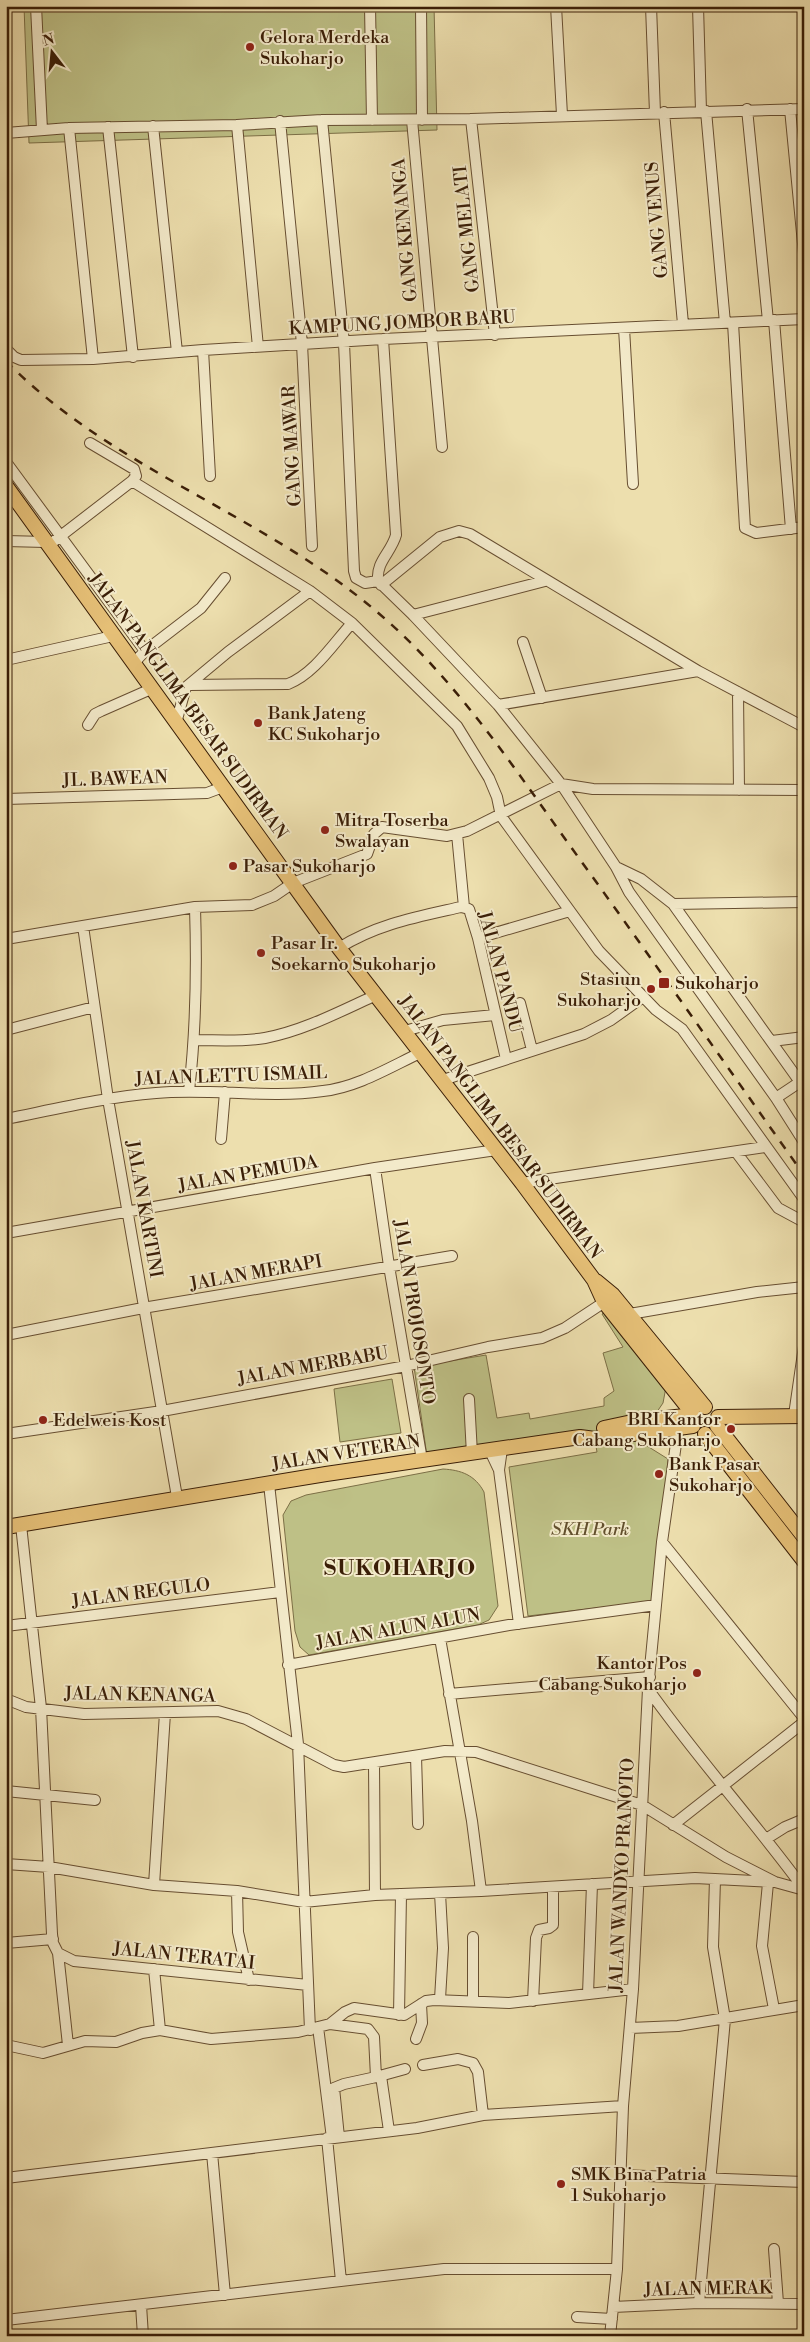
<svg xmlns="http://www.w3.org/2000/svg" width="810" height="2342" font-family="'Libre Bodoni',serif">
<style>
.green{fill:#bec086;stroke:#7c6f46}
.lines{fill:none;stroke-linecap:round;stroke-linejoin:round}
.minor-casing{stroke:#674e31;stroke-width:12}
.major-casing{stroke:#3a1e07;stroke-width:16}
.minor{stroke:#f3eaca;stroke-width:10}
.major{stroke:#e6c077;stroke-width:14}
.rail{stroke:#3a1e07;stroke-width:2.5;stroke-dasharray:9 9;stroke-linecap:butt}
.poi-dot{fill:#8f2418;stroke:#f3eaca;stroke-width:2}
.labels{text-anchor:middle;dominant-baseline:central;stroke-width:4;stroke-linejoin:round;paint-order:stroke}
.poi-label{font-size:18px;fill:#3a1e07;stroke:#f3eaca;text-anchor:start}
.street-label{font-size:18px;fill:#3a1e07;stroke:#f3eaca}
.park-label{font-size:18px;font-style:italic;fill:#624f2d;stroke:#f3eaca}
.district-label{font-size:22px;font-weight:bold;letter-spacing:1px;fill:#3a1e07;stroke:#f3eaca}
</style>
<rect width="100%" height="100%" fill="#eddfae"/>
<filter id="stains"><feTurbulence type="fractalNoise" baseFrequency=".004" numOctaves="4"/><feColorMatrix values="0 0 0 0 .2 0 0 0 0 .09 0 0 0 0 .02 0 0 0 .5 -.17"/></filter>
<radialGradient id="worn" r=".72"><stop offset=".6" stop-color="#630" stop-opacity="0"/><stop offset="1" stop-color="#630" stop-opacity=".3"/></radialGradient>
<!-- green -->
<path class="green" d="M24,6H434L437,130L29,143Z
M612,1307L666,1387L663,1403L646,1428L427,1456L414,1367L486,1355L497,1418L529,1413L530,1419L604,1406V1398L614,1391L603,1353L623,1347L602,1314Z
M392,1379L401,1433L340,1442L334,1389Z
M637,1436L640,1444H644L668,1459L656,1601L528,1616L509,1467L597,1452L595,1441Z
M443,1469C461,1470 475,1475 484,1492L498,1606L489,1620L478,1625L309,1655L300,1647L295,1631L283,1515L291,1501L306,1495Z"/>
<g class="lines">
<!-- minor casing -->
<g class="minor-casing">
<path id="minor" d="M36,6L42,130
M370,6L372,120
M421,6L422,120
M556,6L562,115
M651,6L655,113
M698,6L701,111
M747,109L768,321
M790,109L804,254
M706,111L725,323
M664,112L683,324
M471,119L495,335
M322,120L344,343L354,571L356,578L365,583L378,581
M412,120L442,447
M280,121L302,344L312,546
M237,125L258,347
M153,126L177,352
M108,127L133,357
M69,128L93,359
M6,133L69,128L237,125L322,120L471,119L804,109
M774,320L791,529
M733,323L745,528L756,533L804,527
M624,328L633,484
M383,339L396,535C391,553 376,561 378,581L413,615L498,705L561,784L616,867L629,892L776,1098L804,1142
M6,349L14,357L21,360L93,359L203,350L383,339L804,319
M203,350L210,476
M90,443L134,469L136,476L132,481
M6,462L145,651
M6,541L46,542
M49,545L132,481L310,591L352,623L457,726L489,778L497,797L501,816L599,951L656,1010L682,1029L804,1199
M381,585L440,537L459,531L470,534L698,671L804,727
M413,615L545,581
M523,642L542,698
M6,660L113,636
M133,664L145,651L201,608L225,578
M189,685L288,684C314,674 333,644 352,623
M738,692L739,790
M498,705L698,671
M176,723L186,687L228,652L310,591
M88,725L95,714L101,711L151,689
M6,799L207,793L223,787
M457,834L464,907
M616,867L641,879L673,904L800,1082
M673,904L804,902
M83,926L108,1099L177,1497
M478,938L570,911
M6,939L195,907L252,905L274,896L293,883L367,854L374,834L382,827L447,836L467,831L561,784L593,789L804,790
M339,948C377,924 417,917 461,907L469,909L478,938L506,1059
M520,1003L532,1050
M6,1030L94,1007
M405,1031L443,1020L495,1015
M195,1040C218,1040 242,1042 265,1038C303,1031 341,1011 376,995
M772,1041L804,1037
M443,1080L584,1034L611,1020L643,997
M189,1091C196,1030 197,969 195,907
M776,1098L800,1082H804
M6,1119C56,1109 106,1097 156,1093C211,1088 268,1099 323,1091C358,1087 390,1067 422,1052
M221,1139L225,1092
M736,1152L778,1208L804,1222
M375,1168L389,1266L422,1460
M522,1183L765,1147
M6,1233L375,1168L496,1150
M624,1315L757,1292L804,1287
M6,1335L143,1308L452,1256
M469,1399L472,1454
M794,1415L804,1346
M6,1434L162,1411L406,1366L488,1347L542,1338L565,1328L609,1299
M490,1451L499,1470L519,1624
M499,1470L502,1449
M269,1484L298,1744L310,2030
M21,1525L41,1708L52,1934L53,1943L58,1953L68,2045
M662,1542L804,1718
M6,1626L280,1592
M440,1638L472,1821L481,1891
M288,1665L509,1625L656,1605
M648,1689C697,1758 754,1821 804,1889
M449,1694L650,1677
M6,1699L26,1707L84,1714L218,1711L246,1719L334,1765L344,1767L445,1751L476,1752L642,1805L726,1857L775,1882L804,1890
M416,1756L418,1824
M374,1763L375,1895
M6,1791L95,1800
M673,1825L804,1722
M766,1839L785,1827L804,1819
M6,1864L49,1867L154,1885L237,1891L304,1902L375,1895L481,1891L695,1878L774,1882
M768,1883L762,1946L774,2009
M154,1885L165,1713
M237,1891L238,1932L249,1980
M473,1937V2000
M6,1943L53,1939
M58,1953L74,1961L308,1985
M154,1969L160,2030
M588,1994L592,1884
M440,1999L443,1948L440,1893
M533,2001L536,1938L539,1930L549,1928L553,1925V1887
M399,2015L401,1894
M330,2024L368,2029L374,2037L376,2077L344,2084L334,2088L339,2137
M318,2027L332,2138
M630,2028L678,2026L804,2005
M416,2039L422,2023L421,2004
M6,2045L43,2053L85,2041L116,2042L142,2033L160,2030L211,2039L298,2032L330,2024L345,2012L354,2008L404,2015L426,2001L434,2000L509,2003L633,1989
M423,2065L458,2059L473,2063L478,2072L483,2115
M381,2076L389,2131
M376,2077L405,2069
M327,2138L341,2281
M212,2153L225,2295
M621,2175L804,2182
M6,2178L417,2128L483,2115L623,2106
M774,2249L778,2303
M699,2303L725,2019L713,1947L715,1879
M141,2305L143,2336
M613,2307L699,2303L804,2304
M577,2317L612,2319
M6,2320L444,2269H617
M610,2336L617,2269L623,2106L633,1989L648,1689L662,1542L679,1423"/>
</g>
<!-- major casing -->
<g class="major-casing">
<path id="major" d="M6,486L339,948L522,1183L594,1280L604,1302L693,1414
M596,1281L613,1295L705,1407
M718,1417L804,1416
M717,1426L804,1537
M604,1428L632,1422L693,1415
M705,1434L804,1561
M6,1527L326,1474L580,1437L595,1439L693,1426"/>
</g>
<!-- minor -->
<use href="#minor" class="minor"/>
<!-- major -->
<use href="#major" class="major"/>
<!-- rail -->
<path class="rail" d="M6,361C112,469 262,514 376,611C453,676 510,762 568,843C648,953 725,1064 804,1175"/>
</g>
<!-- markers -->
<g class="poi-dot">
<circle cx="250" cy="47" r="5"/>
<circle cx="258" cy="723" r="5"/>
<circle cx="325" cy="830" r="5"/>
<circle cx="233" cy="866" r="5"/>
<circle cx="261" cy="953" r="5"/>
<rect x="658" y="977" width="12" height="12" rx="2.5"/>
<circle cx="651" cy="989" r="5"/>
<circle cx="43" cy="1420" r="5"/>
<circle cx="731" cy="1429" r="5"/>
<circle cx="659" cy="1474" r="5"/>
<circle cx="697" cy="1673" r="5"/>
<circle cx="561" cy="2184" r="5"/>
</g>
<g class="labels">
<!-- poi labels -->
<g class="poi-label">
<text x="260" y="37">Gelora Merdeka<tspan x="260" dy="21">Sukoharjo</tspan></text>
<text x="268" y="713">Bank Jateng<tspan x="268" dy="21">KC Sukoharjo</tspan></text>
<text x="335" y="820">Mitra Toserba<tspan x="335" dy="21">Swalayan</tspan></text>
<text x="243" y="866">Pasar Sukoharjo</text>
<text x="271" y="943">Pasar Ir.<tspan x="271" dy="21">Soekarno Sukoharjo</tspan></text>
<text x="641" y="979" text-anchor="end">Stasiun<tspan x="641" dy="21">Sukoharjo</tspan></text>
<text x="675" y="983">Sukoharjo</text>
<text x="721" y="1419" text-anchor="end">BRI Kantor<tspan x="721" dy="21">Cabang Sukoharjo</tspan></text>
<text x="53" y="1420">Edelweis Kost</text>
<text x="669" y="1464">Bank Pasar<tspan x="669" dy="21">Sukoharjo</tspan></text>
<text x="687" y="1663" text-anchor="end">Kantor Pos<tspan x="687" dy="21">Cabang Sukoharjo</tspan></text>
<text x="571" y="2174">SMK Bina Patria<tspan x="571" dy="21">1 Sukoharjo</tspan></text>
</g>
<!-- street labels -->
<g class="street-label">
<text transform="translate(657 220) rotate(-95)">GANG VENUS</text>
<text transform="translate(467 229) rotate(-96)">GANG MELATI</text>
<text transform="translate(405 230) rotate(-95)">GANG KENANGA</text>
<text transform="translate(402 323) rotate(-3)">KAMPUNG JOMBOR BARU</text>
<text transform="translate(292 446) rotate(-93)">GANG MAWAR</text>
<text transform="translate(188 706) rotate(54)">JALAN PANGLIMA BESAR SUDIRMAN</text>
<text transform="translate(115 779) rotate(-2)">JL. BAWEAN</text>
<text transform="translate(500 972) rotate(75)">JALAN PANDU</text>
<text transform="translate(231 1076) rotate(-2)">JALAN LETTU ISMAIL</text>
<text transform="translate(500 1127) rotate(53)">JALAN PANGLIMA BESAR SUDIRMAN</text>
<text transform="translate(248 1174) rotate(-10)">JALAN PEMUDA</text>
<text transform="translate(144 1209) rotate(80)">JALAN KARTINI</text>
<text transform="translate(256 1273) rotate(-10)">JALAN MERAPI</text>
<text transform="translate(414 1312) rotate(81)">JALAN PROJOSONTO</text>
<text transform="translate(313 1366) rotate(-10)">JALAN MERBABU</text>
<text transform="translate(346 1453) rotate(-9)">JALAN VETERAN</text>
<text transform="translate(141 1593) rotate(-7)">JALAN REGULO</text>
<text transform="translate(398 1629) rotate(-10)">JALAN ALUN ALUN</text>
<text transform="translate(140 1695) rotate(1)">JALAN KENANGA</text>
<text transform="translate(622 1875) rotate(-87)">JALAN WANDYO PRANOTO</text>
<text transform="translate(184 1956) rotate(6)">JALAN TERATAI</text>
<text transform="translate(708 2289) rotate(-1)">JALAN MERAK</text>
</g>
<!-- park labels -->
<g class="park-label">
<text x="590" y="1529">SKH Park</text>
</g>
<!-- district labels -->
<g class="district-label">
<text x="400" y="1568">SUKOHARJO</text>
</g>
</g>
<!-- margin -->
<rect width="810" height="2342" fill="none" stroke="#eddfae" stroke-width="25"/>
<rect x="8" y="8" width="795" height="2327" fill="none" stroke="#3a1e07" stroke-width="2.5"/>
<rect x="12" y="12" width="785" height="2317" fill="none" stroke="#3a1e07"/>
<!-- north arrow -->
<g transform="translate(52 52) rotate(344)" stroke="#f3eaca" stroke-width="4" paint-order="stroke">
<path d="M0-4L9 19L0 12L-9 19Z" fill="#3a1e07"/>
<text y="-8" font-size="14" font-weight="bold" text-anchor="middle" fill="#3a1e07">N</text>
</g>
<rect width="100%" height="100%" filter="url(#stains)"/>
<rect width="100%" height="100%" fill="url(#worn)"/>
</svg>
